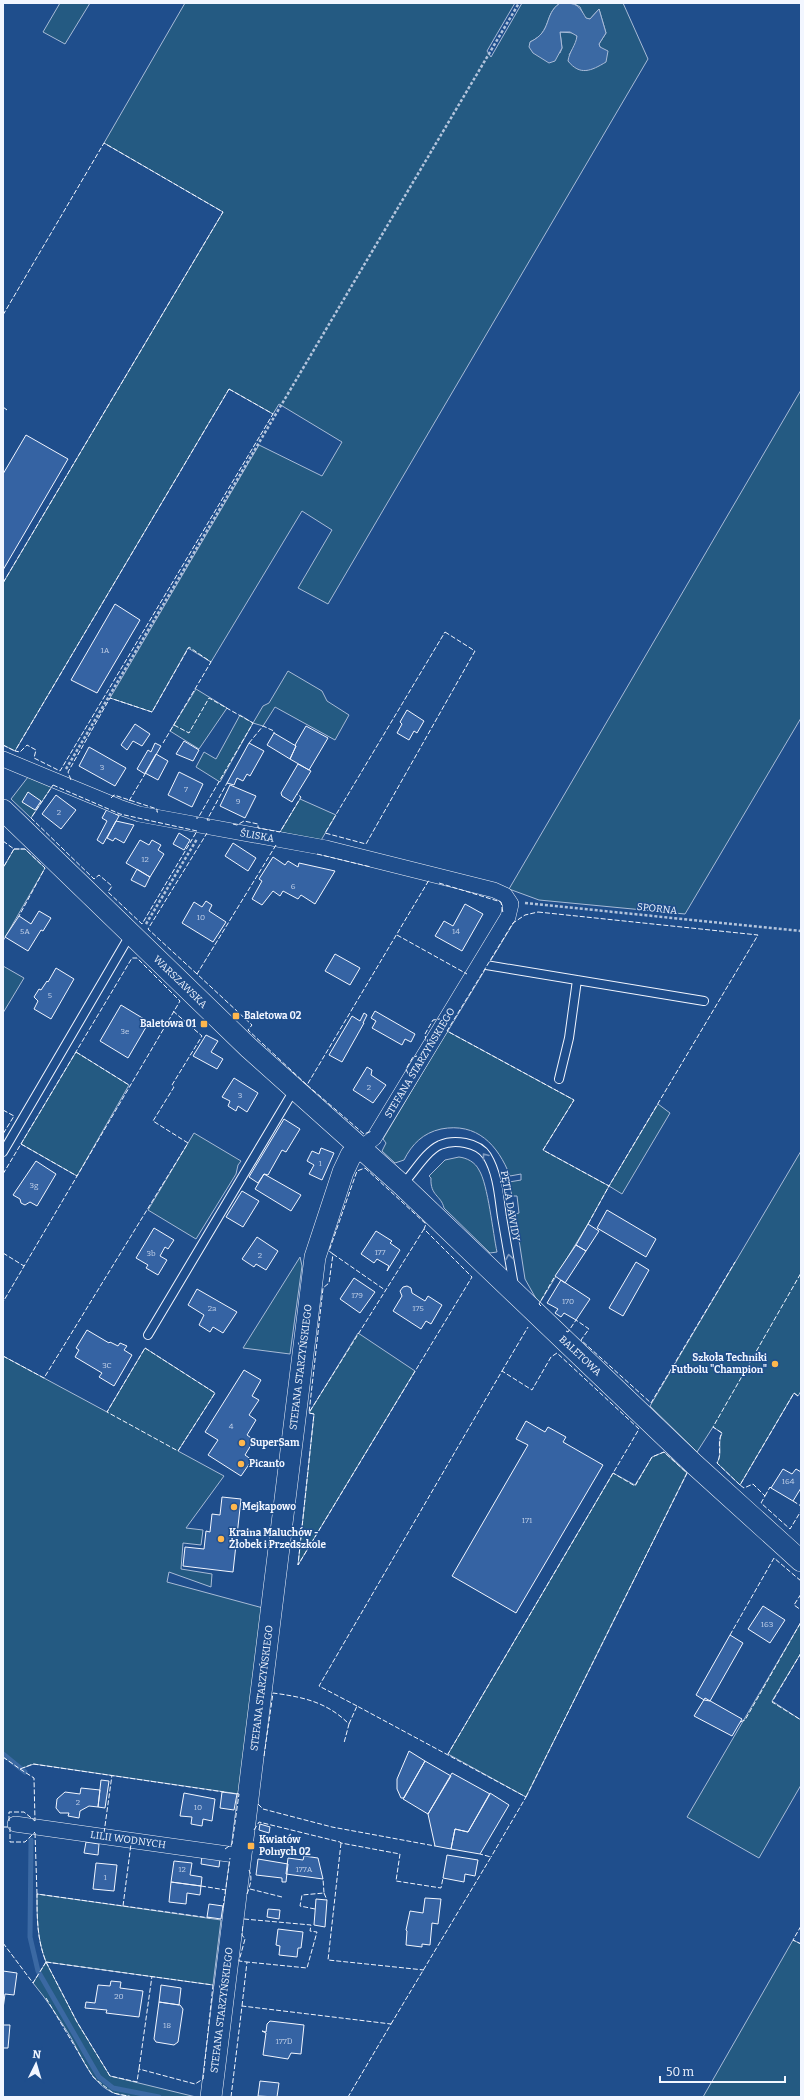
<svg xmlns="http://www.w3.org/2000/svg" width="804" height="2100" font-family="Bitter,serif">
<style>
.green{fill:#245a82;stroke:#a8bbd7}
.water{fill:#3b69a3;stroke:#a8bbd7}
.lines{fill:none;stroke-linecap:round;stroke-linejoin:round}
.stream{stroke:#3b69a3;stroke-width:5}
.building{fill:#3563a3;stroke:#f2f6ff}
.lane-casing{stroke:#f2f6ff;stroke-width:10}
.street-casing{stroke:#f2f6ff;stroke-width:16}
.secondary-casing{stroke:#f2f6ff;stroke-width:22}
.path{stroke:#b3c4dc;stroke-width:2.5;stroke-dasharray:3 2;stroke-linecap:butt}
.lane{stroke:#1f4e8c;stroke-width:8}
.street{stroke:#1f4e8c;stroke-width:15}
.secondary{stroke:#1f4e8c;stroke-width:21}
.fence{stroke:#f2f6ff;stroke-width:1;stroke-dasharray:5 2;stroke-linecap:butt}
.oneway{stroke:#7e9ac0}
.poi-dot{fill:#ffb74d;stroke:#1f4e8c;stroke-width:1.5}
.labels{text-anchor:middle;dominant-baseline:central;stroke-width:3;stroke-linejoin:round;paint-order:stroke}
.number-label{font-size:8px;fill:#c3d1e8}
.street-label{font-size:10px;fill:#f2f6ff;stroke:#1f4e8c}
.poi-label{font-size:10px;font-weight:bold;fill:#f2f6ff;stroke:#1f4e8c;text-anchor:start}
</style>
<rect width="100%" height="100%" fill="#1f4e8c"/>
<!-- green -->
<path class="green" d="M60,3H90L65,44L43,32Z
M185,3H515L487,51L491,57L522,3H560C543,15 553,31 530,42L560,53L562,48L560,32L574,33L577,36V42L569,55L600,47L599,44L606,33L599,9L590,19L585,18L580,7L573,3H623L648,59L328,604L298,588L332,530L302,511L211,662L188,648L152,712L110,698L259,445L322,476L342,442L279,404L273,414L229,389L15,751L3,745V583L223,212L104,143Z
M801,390V718L685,914L539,900L509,889Z
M288,671L322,691L327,701L349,715L335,740L275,707L263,726L253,723L220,782L196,767L204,752L216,759L240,715L253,723L263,706L269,703Z
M196,689L227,708L199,749L170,731Z
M28,777L53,785L31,818L11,799Z
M300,799L336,815L320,842L280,832Z
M14,849H25L45,868L3,941V868Z
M3,966L24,978L3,1013Z
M447,1031L574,1100L543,1150L609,1186L658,1104L670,1113L622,1194L609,1186L588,1224L539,1304L525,1279L515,1214L519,1213L517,1196H512L509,1182L521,1180V1174L510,1176C498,1145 477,1122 441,1129C423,1133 412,1144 404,1160L395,1163L382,1151L386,1143L383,1139Z
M76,1052L129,1085L77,1176L21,1144Z
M194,1133L241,1161L238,1165L236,1174L196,1239L148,1210Z
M801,1151V1391L798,1396L794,1393L740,1485L717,1463C723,1453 717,1443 722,1433L713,1427L697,1452L650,1406Z
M459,1157C467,1158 475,1162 479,1170C488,1184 493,1234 497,1252L490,1253L444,1208C441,1195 430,1196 431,1178L429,1176L445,1160Z
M300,1257L302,1266L290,1354L243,1348Z
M358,1333L415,1371L298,1565L314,1414L309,1413Z
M145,1348L215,1393L178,1451L224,1476L186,1528L203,1530L201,1545L183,1543L181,1569L212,1574L211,1587L169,1572L167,1582L263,1608L239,1794L34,1764L20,1769L3,1757V1356L107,1412Z
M664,1452L687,1473L526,1797L448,1754L613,1473L635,1485L652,1457Z
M801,1622V1653L772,1701L801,1720V1785L759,1858L687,1817Z
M37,1894L221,1920L213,1985L46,1962L77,2022L110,2076L196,2097C175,2097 132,2100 114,2093C91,2084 81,2055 70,2036C59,2018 47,2000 33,1983L46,1962C37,1939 37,1918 37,1894Z
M793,1940L801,1944V2097H703Z"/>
<!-- water -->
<path class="water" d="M560,3C576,3 578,4 586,18L590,19L599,9L606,33L599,44L600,47L608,51L606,62C591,71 580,76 568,61C569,52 576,45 577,36L570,32H560L562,48L555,61L549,63L533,53L529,47L530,42C553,31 543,15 560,3Z"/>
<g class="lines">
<!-- stream -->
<path class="stream" d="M3,1754L25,1772
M31,1840L30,1937L38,1971L99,2077L113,2088L159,2097"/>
</g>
<!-- building -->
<path class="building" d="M26,435L68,459L3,570V474Z
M115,604L140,620L97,693L71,680Z
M407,710L424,721L417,733L414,731L409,740L397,733L402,724L400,722Z
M135,724L150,734L142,746L133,741L127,750L121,745Z
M306,726L328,738L309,770L290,759L296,746L295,745Z
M274,733L296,746L290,759L267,745Z
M184,741L199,750L193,761L176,754Z
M155,743L161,746L145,774L137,769L148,750L151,752Z
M249,743L264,751L250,776L247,774L243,781L237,778L234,785L227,783Z
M89,747L126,768L115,786L79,766Z
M156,754L168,761L158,780L145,773Z
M298,764L311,771L292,802L282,796L281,793Z
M179,772L203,784L192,807L168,795Z
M230,785L256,796L245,818L220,806Z
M28,792L41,801L35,810L22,802Z
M56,795L76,810L61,829L42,814Z
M107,809L119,816L103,844L97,840L107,821L102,818Z
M116,821L134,825L124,843L115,838L113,841L107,838Z
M179,833L190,840L184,850L173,844Z
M140,840L149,845L152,840L161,845L158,850L164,854L150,877L126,863Z
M233,843L256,858L248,871L225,856Z
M273,857L285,865L288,861L298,867L299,863L335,871L315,904L301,895L298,899L283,891L280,896L273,891L262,905L252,899L262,881L259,879Z
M137,869L150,877L145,887L131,880Z
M206,901L212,905L209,911L226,922L213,942L182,923L194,902L202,907Z
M465,904L483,914L462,951L435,936L444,921L453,926Z
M39,911L51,918L43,931L41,930L28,951L5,937L19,916L31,924Z
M335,954L360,968L350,985L325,971Z
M56,968L74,979L51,1019L34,1009L38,1001L34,997L39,989L41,990L47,981L48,982Z
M121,1005L149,1022L128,1058L100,1041Z
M375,1011L415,1034L411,1042L405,1039L402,1045L372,1028L376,1021L371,1018Z
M364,1013L367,1015L363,1023H364L342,1062L329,1055L352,1016L360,1021Z
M206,1035L218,1041L211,1052L223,1059L217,1069L193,1056Z
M367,1067L372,1070L371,1075L386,1085L373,1103L353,1090Z
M234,1078L258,1093L247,1112L238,1106L236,1111L228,1106L230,1101L222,1097Z
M284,1119L300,1129L286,1152L282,1150L268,1175L264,1174L258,1183L249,1177Z
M321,1148L334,1153L322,1180L309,1174L314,1165L307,1161L312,1151L319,1154Z
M36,1161L56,1174L37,1206L30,1202L25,1205L21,1203L20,1199L13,1195Z
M264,1174L301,1195L291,1211L255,1189Z
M242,1191L259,1201L243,1227L226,1217Z
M607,1210L656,1239L646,1257L597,1228Z
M588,1224L599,1231L586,1251L576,1245Z
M154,1228L174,1240L168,1249L165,1247L160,1256L167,1260L158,1275L146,1268L148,1265L136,1258Z
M376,1231L392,1241L390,1243L400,1250L387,1271L389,1266L377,1259L374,1263L361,1254Z
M257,1237L278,1251L266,1270L256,1264L254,1267L242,1259Z
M576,1245L586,1251L565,1283L555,1276Z
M636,1262L649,1270L623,1316L609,1308Z
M354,1278L375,1292L360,1313L340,1299Z
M561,1280L590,1299L576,1320L564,1313L561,1317L555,1313L558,1309L547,1303Z
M407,1286L411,1288L412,1293L425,1301L428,1296L442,1305L431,1324L426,1321L421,1329L393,1311L402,1296L400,1291L403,1287Z
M197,1289L237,1312L223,1333L213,1327L210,1332L199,1325L204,1315L188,1305Z
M87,1330L109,1343L110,1342L118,1346L120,1343L127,1346L124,1350L132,1355L114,1386L99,1377L102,1373L75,1357L79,1350L76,1348Z
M244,1370L261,1380L252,1396L259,1400L249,1415L256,1420L247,1435L254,1440L245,1455L252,1460L241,1476L208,1455L218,1440L205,1432Z
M526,1421L545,1432L548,1427L566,1437L563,1442L603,1465L516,1613L452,1576L528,1445L516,1439Z
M783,1469L792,1474L796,1469L801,1472V1488L793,1501L771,1488Z
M222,1497L241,1499L233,1572L183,1566L185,1547L204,1549L206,1531L210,1532L212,1514L220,1515Z
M763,1606L785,1620L770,1643L748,1629Z
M730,1635L743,1643L710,1701L704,1700L696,1695Z
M705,1698L742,1719L732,1736L694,1716Z
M409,1751L425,1761L404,1798H401L397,1789V1779Z
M425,1761L451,1776L428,1814L403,1799Z
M452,1773L490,1794L468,1832L455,1829L451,1849L435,1846L428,1814Z
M101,1780L109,1781L105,1808L98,1807Z
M81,1788L100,1790L98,1807L89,1806L80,1811L79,1818L68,1816L69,1813H60L56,1808L57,1799L65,1792L80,1794Z
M222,1792L237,1794L234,1810L220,1808Z
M184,1793L215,1799L212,1821L203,1819L202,1826L191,1824L192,1817L180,1816Z
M490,1793L509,1805L480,1854L451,1849L455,1829L468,1832Z
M260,1824L270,1827L269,1833L259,1830Z
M86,1842L99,1844L98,1855L84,1853Z
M447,1855L478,1860L475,1876L465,1874L464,1882L443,1878Z
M202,1856L220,1859L219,1867L201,1864Z
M304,1856L318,1858L323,1879L286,1874L288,1858L303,1860Z
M258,1859L288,1864L286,1882H282V1878L256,1875Z
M174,1861L192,1863L190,1875L202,1877L201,1886L171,1882Z
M96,1863L117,1865L114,1891L93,1889Z
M171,1882L201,1886L200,1895L187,1893L186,1904L169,1902Z
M425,1898L441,1899L438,1924L432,1923L430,1945L422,1944V1947L406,1945L407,1931L406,1930L410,1911L423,1913Z
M316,1899L327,1900L325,1927L314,1925Z
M209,1904L223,1906L221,1919L207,1917Z
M268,1909L280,1910L279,1919L267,1917Z
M278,1929L303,1932L301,1948H298L297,1957L279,1955L280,1946L276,1945Z
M3,1971L17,1973L14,1995L5,1994L3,2009Z
M111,1981L121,1982L120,1988L143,1991L139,2017L106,2013L107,2010L85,2008L86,2002L95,2003L98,1985L110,1986Z
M161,1985L181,1988L179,2005L159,2002Z
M159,2002L180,2005L183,2009L178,2042L174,2045L156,2042L154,2039Z
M270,2021L304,2025L301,2054L291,2053L288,2059L263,2055L266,2033L262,2031L266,2032L267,2024Z
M3,2025H10L8,2048H3Z
M260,2081L279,2083L277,2097L258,2096Z"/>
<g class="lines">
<!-- lane casing -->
<g class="lane-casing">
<path id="lane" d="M480,964L704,1001
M559,1079L569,1038L577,980
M3,1152L130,935
M402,1185C414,1173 425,1152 440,1145C454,1139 478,1142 487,1156C498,1174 499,1197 502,1217C506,1240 510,1263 514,1286
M148,1335L294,1090"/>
</g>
<!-- street casing -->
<g class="street-casing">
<path id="street" d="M3,759L119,807L139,814L326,848L494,890L505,895L511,904L508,917L374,1138L360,1149
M15,1824L242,1856"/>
</g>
<!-- secondary casing -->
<g class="secondary-casing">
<path id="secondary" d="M3,810L249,1048L402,1185L695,1465L801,1561
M211,2097L315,1257L343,1172L351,1155L360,1149"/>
</g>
<!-- path -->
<path class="path" d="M66,769L519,3
M525,903L801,931
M146,924L197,839"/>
<!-- lane -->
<use href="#lane" class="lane"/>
<!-- street -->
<use href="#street" class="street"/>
<!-- secondary -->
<use href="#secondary" class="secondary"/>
<!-- fence -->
<path class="fence" d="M3,315L104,143L223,212L3,583
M229,389L273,414L60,771L34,758L36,750L27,745L20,752L15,751Z
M3,407L7,410
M445,632L475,651L366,844L325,833Z
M174,725L189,733L209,698L253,723L198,818H196
M249,743L263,726L274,731V733
M3,745L15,751
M71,780L68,772L110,698L152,712L189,647L211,662L163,743
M53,785L120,814L197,831L142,924L108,892L112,886L99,875L94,879L31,818Z
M111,798L114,795L157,809V812H158
M129,801L145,774
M210,820H207L227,783
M233,824L237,825L244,821L258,824V828L280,832L301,797L297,794
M3,841L14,849L3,868
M276,845L197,974L252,1025L248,1030L307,1085L429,880
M14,849H25L45,868L19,916
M317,854L371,867
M439,883L501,902L503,913
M538,912L758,935L609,1186L543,1150L574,1100L447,1031L513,923L525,915Z
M397,935L467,974
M197,974L148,929L207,833
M426,1041L425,1034L433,1020L440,1019
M76,1052L129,1085
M408,1074L406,1069L413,1057L417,1056
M307,1085L364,1134L372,1131
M3,1110L14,1116L3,1134
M21,1144L77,1176
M365,1168L426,1224L424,1229L472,1277L298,1565L314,1414L309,1413L323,1288L329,1283L333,1254L329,1251L357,1171Z
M3,1174L132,958H137L180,1001L3,1302
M588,1224L609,1186
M3,1253L24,1266
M333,1254L385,1290
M541,1306L539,1304L555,1276
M566,1331L568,1332L576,1320L589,1329L581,1340L651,1403L735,1262
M145,1348L215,1393L178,1451L107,1412Z
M3,1356L44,1378L188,1143L153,1121L174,1087L172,1085L202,1036L173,1011
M502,1371L528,1327
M798,1396L794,1393L740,1485L744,1488L753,1484L765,1496L761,1503L790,1529L801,1511
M310,1411L424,1229
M740,1485L717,1463C723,1453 716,1443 722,1433L713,1427L801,1273
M765,1496L770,1487L771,1488
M793,1501L801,1506
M801,1594L794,1605L801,1610
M730,1635L774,1558L801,1581
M801,1653L772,1702L801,1720
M357,1706L319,1686L502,1371L532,1390L551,1357L557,1353L639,1429L448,1754
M740,1722L745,1720L801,1622
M349,1724L357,1706L526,1797L491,1857
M264,1756L273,1693C303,1697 327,1702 349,1724L344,1743
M3,1757L20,1769L33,1764L224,1792
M20,1769L34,1778L35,1821
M526,1797L687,1473L664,1452L652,1457L635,1486L613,1473
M258,1804L263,1809L332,1827L435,1846
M9,1821V1812H24L35,1821
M3,1827H10
M10,1827V1842H25L35,1832
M254,1830L259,1822L340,1842L341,1843L400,1854L396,1881L441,1888L443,1878
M35,1833L37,1894
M104,1833L112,1775
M341,1843L328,1960L424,1970
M225,1849L232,1844L239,1794L236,1793
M201,1886L226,1890
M250,1889L282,1897
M324,1893L327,1900
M247,1894C250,1886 253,1878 249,1870
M123,1906L131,1844
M223,1908L230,1858
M315,1909L300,1906L302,1895L324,1893L323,1879
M244,1919L311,1925L310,1931L317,1932L307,1968L247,1962
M801,1926L793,1940L801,1944
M3,1943L33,1983L46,1962C37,1939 37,1918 37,1894L210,1918
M46,1962L213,1985L203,2079L195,2084L139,2069L137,2082L110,2076L77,2022Z
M46,1998L93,2077L113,2093L133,2097
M242,2006L247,1962L239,1961L245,1939L242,1935L243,1924
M391,2024L491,1857L480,1854
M139,2069L152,1976
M231,2097L242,2006L391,2024L348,2097"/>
</g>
<!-- one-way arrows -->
<defs><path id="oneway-chevron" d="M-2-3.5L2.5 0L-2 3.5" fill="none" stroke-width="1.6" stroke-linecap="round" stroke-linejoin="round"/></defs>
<g class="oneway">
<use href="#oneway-chevron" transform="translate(485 1156) rotate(-128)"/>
<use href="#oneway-chevron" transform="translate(509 1257) rotate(-99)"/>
</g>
<!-- markers -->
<g class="poi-dot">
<rect x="232" y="1012" width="8" height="8" rx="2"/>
<rect x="200" y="1020" width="8" height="8" rx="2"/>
<circle cx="775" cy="1364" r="4"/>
<circle cx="242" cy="1443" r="4"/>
<circle cx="241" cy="1464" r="4"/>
<circle cx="234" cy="1507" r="4"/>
<circle cx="221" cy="1539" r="4"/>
<rect x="247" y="1842" width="8" height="8" rx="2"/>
</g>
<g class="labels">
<!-- number labels -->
<g class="number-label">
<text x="105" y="650">1A</text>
<text x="102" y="767">3</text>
<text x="186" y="789">7</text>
<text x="238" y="801">9</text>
<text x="59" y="812">2</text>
<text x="145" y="859">12</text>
<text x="293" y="886">6</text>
<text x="201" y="917">10</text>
<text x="25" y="931">5A</text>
<text x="456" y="931">14</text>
<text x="50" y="995">5</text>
<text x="125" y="1031">3e</text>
<text x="369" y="1087">2</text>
<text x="240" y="1095">3</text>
<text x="320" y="1163">1</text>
<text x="34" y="1185">3g</text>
<text x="380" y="1252">177</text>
<text x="151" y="1253">3b</text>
<text x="260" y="1255">2</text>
<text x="357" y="1295">179</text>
<text x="568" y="1301">170</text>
<text x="212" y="1308">2a</text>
<text x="418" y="1308">175</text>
<text x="107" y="1365">3C</text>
<text x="231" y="1426">4</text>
<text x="788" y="1481">164</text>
<text x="527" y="1520">171</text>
<text x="767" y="1624">163</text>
<text x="78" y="1802">2</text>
<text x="198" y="1807">10</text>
<text x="182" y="1869">12</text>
<text x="304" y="1869">177A</text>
<text x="105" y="1877">1</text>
<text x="119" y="1996">20</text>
<text x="167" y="2025">18</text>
<text x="284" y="2041">177D</text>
</g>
<!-- street labels -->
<g class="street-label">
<text transform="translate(257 836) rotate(10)">ŚLISKA</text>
<text transform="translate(657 909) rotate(6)">SPORNA</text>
<text transform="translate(180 982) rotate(44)">WARSZAWSKA</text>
<text transform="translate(420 1063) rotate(-59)">STEFANA STARZYŃSKIEGO</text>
<text transform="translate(510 1206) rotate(80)">PĘTLA DAWIDY</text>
<text transform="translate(580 1356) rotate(43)">BALETOWA</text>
<text transform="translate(301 1367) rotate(-83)">STEFANA STARZYŃSKIEGO</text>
<text transform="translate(262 1688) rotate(-83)">STEFANA STARZYŃSKIEGO</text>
<text transform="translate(128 1840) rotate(8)">LILII WODNYCH</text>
<text transform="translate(222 2010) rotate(-83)">STEFANA STARZYŃSKIEGO</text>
</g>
<!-- poi labels -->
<g class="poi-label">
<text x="244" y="1016">Baletowa 02</text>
<text x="196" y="1024" text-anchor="end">Baletowa 01</text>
<text x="767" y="1358" text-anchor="end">Szkoła Techniki<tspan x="767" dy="12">Futbolu "Champion"</tspan></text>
<text x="250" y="1443">SuperSam</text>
<text x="249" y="1464">Picanto</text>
<text x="242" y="1507">Mejkapowo</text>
<text x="229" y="1533">Kraina Maluchów -<tspan x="229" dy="12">Żłobek i Przedszkole</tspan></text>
<text x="259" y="1840">Kwiatów<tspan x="259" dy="12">Polnych 02</tspan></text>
</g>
</g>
<!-- border -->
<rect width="804" height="2100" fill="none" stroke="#f2f6ff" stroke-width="8"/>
<!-- north arrow -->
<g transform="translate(36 2064) rotate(5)" stroke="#1f4e8c" stroke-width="3" paint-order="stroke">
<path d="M0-3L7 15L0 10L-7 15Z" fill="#f2f6ff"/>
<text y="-6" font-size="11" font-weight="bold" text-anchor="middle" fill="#f2f6ff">N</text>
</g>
<!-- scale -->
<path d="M660 2076v6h125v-6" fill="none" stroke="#f2f6ff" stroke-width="2"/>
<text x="666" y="2076" font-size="12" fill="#f2f6ff" stroke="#1f4e8c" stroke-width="3" paint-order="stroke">50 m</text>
</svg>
